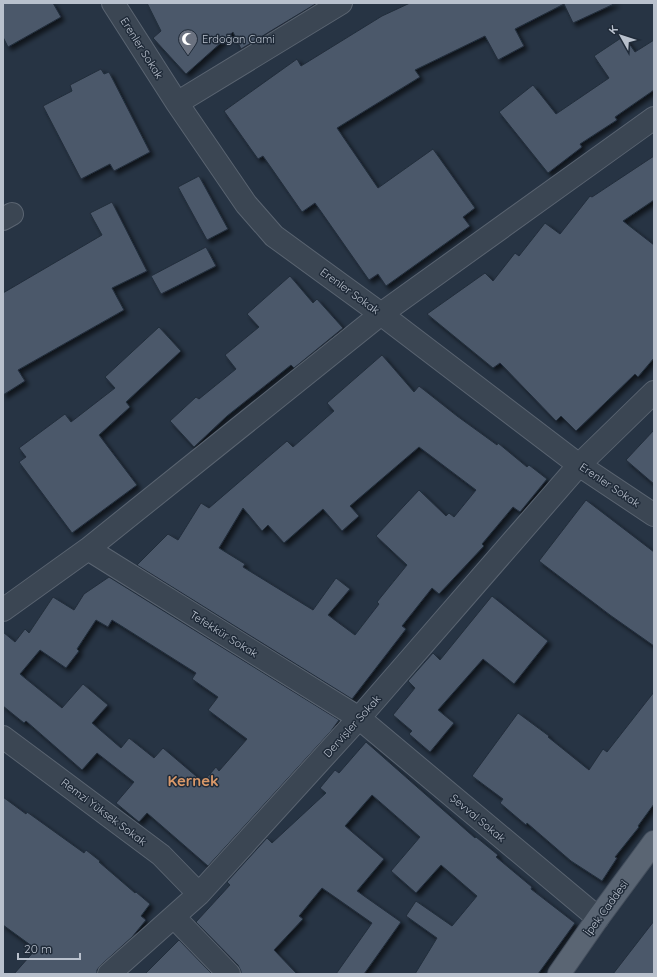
<svg xmlns="http://www.w3.org/2000/svg" width="657" height="977" font-family="Quicksand,sans-serif">
<style>
.building{fill:#4b586a;stroke:#222d3b;fill-rule:evenodd;filter:url(#shadow)}
.lines{fill:none;stroke-linecap:round;stroke-linejoin:round}
.minor-casing{stroke:#5a6471;stroke-width:24}
.major-casing{stroke:#454f5d;stroke-width:24}
.minor{stroke:#3b4653;stroke-width:22}
.major{stroke:#5a6573;stroke-width:22}
.labels{text-anchor:middle;dominant-baseline:central;stroke-width:3;stroke-linejoin:round;paint-order:stroke}
.poi-label{font-size:11px;fill:#b9c1cd;stroke:#202b39;text-anchor:start}
.street-label{font-size:11px;fill:#b9c1cd;stroke:#202b39}
.district-label{font-size:15px;font-weight:bold;fill:#d89869;stroke:#202b39}
</style>
<defs>
<filter id="shadow"><feDropShadow dx="3.5" dy="3.5" stdDeviation="2" flood-color="#0009"/></filter>
</defs>
<rect width="100%" height="100%" fill="#273444"/>
<!-- building -->
<path class="building" d="M3,3H53L61,17L8,47L3,37Z
M147,3H317L241,49L233,32L186,74L153,38L161,31Z
M410,3H616L573,23L564,4L515,29L524,46L498,60L485,36L415,70L420,77L337,128L378,188L433,149L475,208L463,217L470,226L386,286L378,274L369,280L315,203L302,212L263,156L258,159L224,111L297,59L301,66L382,16Z
M624,36L635,52L654,40V90L615,117L617,120L580,144L582,147L548,173L499,112L533,85L556,114L609,78L594,56Z
M101,69L104,74L109,72L150,152L114,171L110,164L81,179L43,106L72,91L70,85Z
M654,156V200L623,221L654,245V358L638,377L635,374L576,431L561,416L556,421L500,363L493,368L427,314L485,273L493,281L515,253L519,256L545,223L560,234L590,196L592,197Z
M199,176L228,229L207,240L178,187Z
M112,202L147,271L112,288L124,310L18,370L25,381L3,395V293L102,235L90,213Z
M206,247L216,266L161,294L151,276Z
M290,276L313,303L317,299L343,328L294,368L291,365L227,416L194,447L170,421L196,397L199,399L236,369L225,355L259,327L247,314Z
M159,327L181,351L126,402L130,407L99,435L137,485L72,533L19,462L26,457L19,448L65,414L71,422L115,388L105,377Z
M382,355L414,392L419,386L457,416L497,445L498,443L527,467L529,465L547,479L520,512L513,507L482,544L484,546L439,594L432,588L402,626L406,629L352,699L137,565L168,534L178,540L201,503L209,508L287,441L293,447L334,411L327,403ZM419,447L476,490L454,517L449,513L446,516L419,490L376,536L407,565L377,602L379,604L355,635L328,615L350,589L336,578L313,610L243,567L245,564L219,548L243,508L262,531L268,525L284,543L323,509L342,531L359,516L350,506Z
M654,430V484L626,460Z
M586,500L654,552V646L610,615L539,561Z
M109,577L339,720L331,731L208,866L147,813L139,822L116,803L134,782L97,753L82,770L26,721L24,723L3,706V632L15,642L25,629L29,633L53,597L74,610L84,594ZM96,620L108,627L112,620L196,673L192,679L218,697L208,710L247,739L219,771L216,767L203,782L163,748L154,758L129,738L121,748L92,723L108,705L83,684L62,708L20,674L40,650L66,668L79,651L77,649Z
M492,596L548,641L514,684L483,659L438,710L454,723L430,752L409,734L412,731L393,715L415,688L408,681L433,653L440,660Z
M654,692V804L638,826L639,827L615,857L617,858L602,881L571,861L527,823L526,825L500,803L503,799L472,776L518,713L549,736L548,737L589,770L603,749L607,752Z
M366,742L475,838L476,837L498,855L496,857L532,887L531,889L575,923L538,974H415L437,938L406,916L416,901L452,926L477,896L441,865L416,893L391,871L420,837L372,795L345,826L384,859L357,891L401,922L364,974H336L372,923L322,888L299,916L303,919L274,950L297,974H241V971L238,965L196,922L230,885L227,882L267,838L272,843L326,793L320,788L335,770L339,773Z
M3,797L26,814L27,812L84,853L86,850L100,861L99,862L135,893L136,892L150,904L141,916L146,920L132,937L101,965L97,970V974H14L36,949L3,925Z
M654,921V974H613Z
M179,940L212,974H145Z"/>
<g class="lines">
<!-- minor casing -->
<g class="minor-casing">
<path id="minor" d="M113,3L177,103L246,204L274,236L381,314L579,465L654,515
M177,103L341,3
M3,219L12,214
M88,549L359,718L598,918
M3,610L88,549L381,314L654,118
M3,737L161,855L199,894
M174,917L229,974
M109,974L199,894L359,718L579,465L654,392"/>
</g>
<!-- major casing -->
<g class="major-casing">
<path id="major" d="M559,974L598,918L654,842"/>
</g>
<!-- minor -->
<use href="#minor" class="minor"/>
<!-- major -->
<use href="#major" class="major"/>
</g>
<!-- icons -->
<defs>
<g id="mosque-pin" transform="scale(1)"><path d="M0 17L-7.5 6A9.5 9.5 0 1 1 7.5 6Z" fill="#6b7280" stroke="#202b39"/><path d="M3.5-4.9A6 6 0 1 0 3.5 4.9A5 5 0 1 1 3.5-4.9Z" fill="#fff"/></g>
</defs>
<g fill-rule="evenodd">
<use href="#mosque-pin" x="188" y="39"/>
</g>
<g class="labels">
<!-- poi labels -->
<g class="poi-label">
<text x="202" y="39">Erdoğan Cami</text>
</g>
<!-- street labels -->
<g class="street-label">
<text transform="translate(142 48) rotate(58)">Erenler Sokak</text>
<text transform="translate(350 291) rotate(36)">Erenler Sokak</text>
<text transform="translate(610 485) rotate(34)">Erenler Sokak</text>
<text transform="translate(224 634) rotate(32)">Tefekkür Sokak</text>
<text transform="translate(352 726) rotate(-48)">Dervişler Sokak</text>
<text transform="translate(104 812) rotate(37)">Remzi Yüksek Sokak</text>
<text transform="translate(478 818) rotate(40)">Şevval Sokak</text>
<text transform="translate(606 908) rotate(-54)">İpek Caddesi</text>
</g>
<!-- district labels -->
<g class="district-label">
<text x="193" y="780">Kernek</text>
</g>
</g>
<!-- border -->
<rect width="657" height="977" fill="none" stroke="#b9c1cd" stroke-width="8"/>
<!-- north arrow -->
<g transform="translate(621 36) rotate(309)" stroke="#202b39" stroke-width="3" paint-order="stroke">
<path d="M0-3L7 15L0 10L-7 15Z" fill="#b9c1cd"/>
<text y="-6" font-size="11" font-weight="bold" text-anchor="middle" fill="#b9c1cd">K</text>
</g>
<!-- scale -->
<path d="M18 953v6h62v-6" fill="none" stroke="#b9c1cd" stroke-width="2"/>
<text x="24" y="953" font-size="12" fill="#b9c1cd" stroke="#202b39" stroke-width="3" paint-order="stroke">20 m</text>
</svg>
